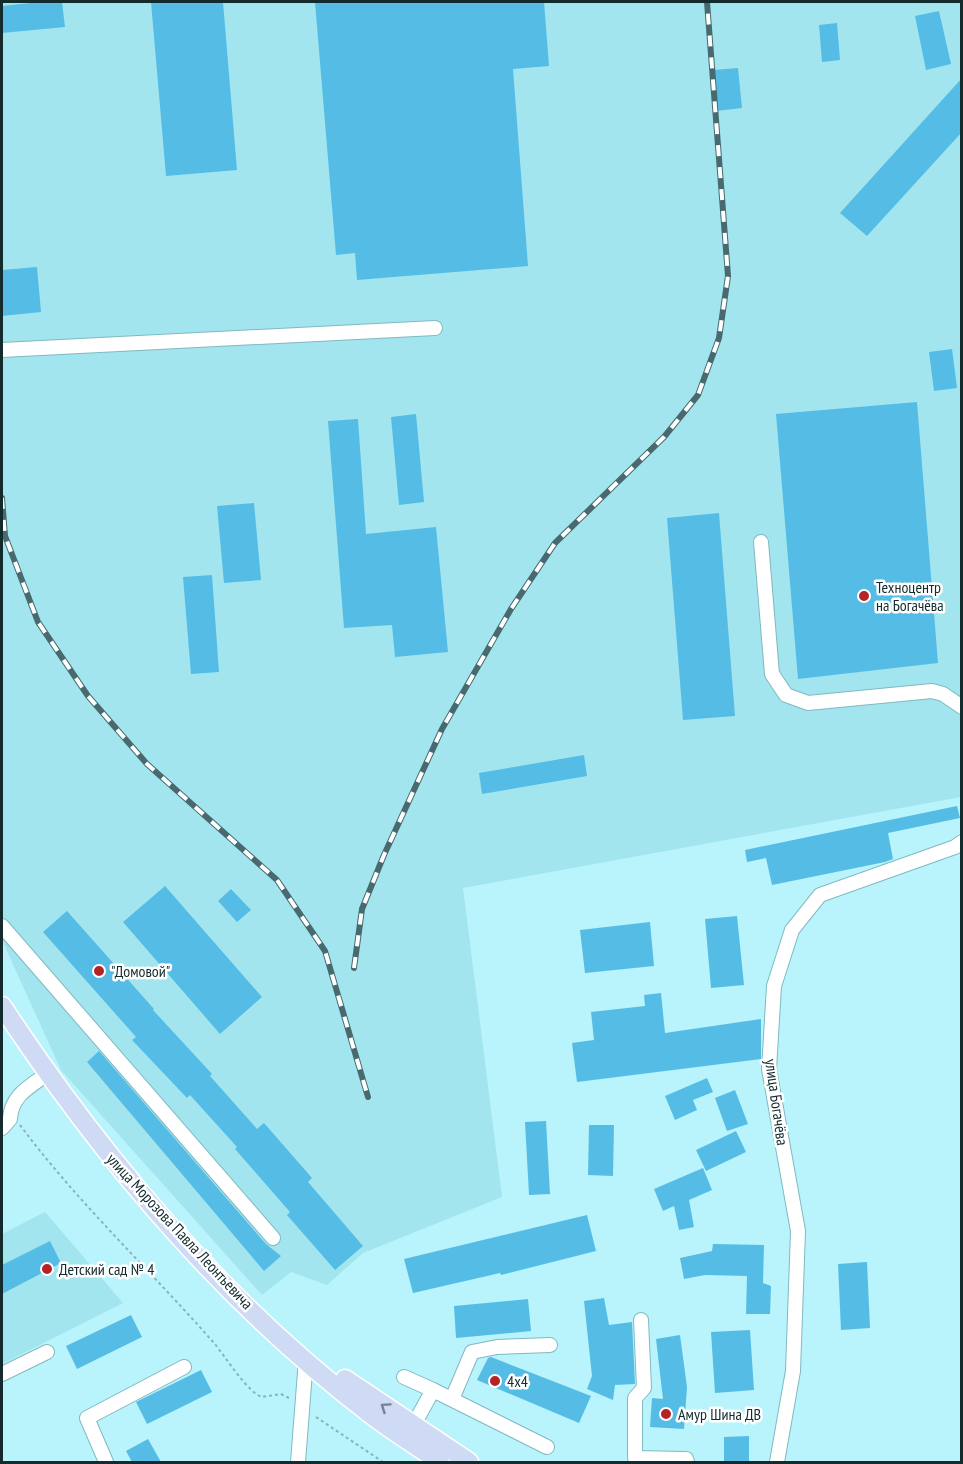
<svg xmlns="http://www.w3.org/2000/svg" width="963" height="1464" font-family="'PT Sans Narrow',sans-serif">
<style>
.built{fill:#a2e5ee}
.building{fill:#55bde5}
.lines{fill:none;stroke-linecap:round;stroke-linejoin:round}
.minor-casing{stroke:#80b9c1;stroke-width:16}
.major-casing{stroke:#fff;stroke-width:21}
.path{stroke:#85b4ba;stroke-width:2;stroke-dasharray:3 3;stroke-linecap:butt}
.minor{stroke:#fff;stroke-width:14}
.major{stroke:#cfdbf5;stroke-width:18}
.rail-casing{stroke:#486a6e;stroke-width:6}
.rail{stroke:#fff;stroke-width:4;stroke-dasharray:11;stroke-linecap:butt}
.oneway{stroke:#728392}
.poi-dot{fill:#b42325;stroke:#fff;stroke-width:2}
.labels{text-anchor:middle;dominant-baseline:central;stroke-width:5;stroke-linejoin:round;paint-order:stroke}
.poi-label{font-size:16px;fill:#142b2e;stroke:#fff;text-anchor:start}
.street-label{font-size:16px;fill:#142b2e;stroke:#fff}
</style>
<rect width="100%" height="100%" fill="#b9f3fb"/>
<!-- built -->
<path class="built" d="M2,2H961V797L463,888L502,1197L363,1253L327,1285L291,1272L262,1295L61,1070L2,940Z
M45,1212L123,1303L2,1364V1234Z"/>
<!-- building -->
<path class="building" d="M40,2H62L65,27L2,33V6Z
M151,2H223L237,170L166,176Z
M315,2H544L549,66L513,69L528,266L357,280L355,253L336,255Z
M939,11L951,64L926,70L915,16Z
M837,23L840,60L822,62L819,25Z
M738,68L742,108L716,111L713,70Z
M962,78V132L867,236L840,213Z
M37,267L41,312L2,316V270Z
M952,349L957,388L934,391L929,352Z
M917,402L938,663L798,679L776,414Z
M416,414L424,502L399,505L391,417Z
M358,419L366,534L436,527L448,652L395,657L392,625L344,628L328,421Z
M254,503L261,580L224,583L217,506Z
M719,513L735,716L683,720L667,518Z
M212,575L219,672L191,674L183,577Z
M584,755L587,776L482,794L479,773Z
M957,806L960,818L888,833L893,859L885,862L772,885L766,858L747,862L745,850Z
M165,886L262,997L220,1034L123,922Z
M231,889L251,910L237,922L218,901Z
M67,911L154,1009L153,1010L212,1074L210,1076L257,1129L264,1123L312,1178L308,1182L363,1246L335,1270L287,1215L290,1212L235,1149L237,1147L190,1095L187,1098L132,1040L136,1037L43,932Z
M737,916L744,985L711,988L705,919Z
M650,922L654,966L585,973L580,930Z
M661,993L665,1033L761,1019V1059L577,1082L572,1043L594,1040L591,1012L645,1006L644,995Z
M99,1051L266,1244L281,1256L264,1271L87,1062Z
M707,1078L713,1092L693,1100L697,1110L675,1120L665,1096Z
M735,1090L748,1124L727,1131L715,1098Z
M546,1121L550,1194L529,1195L525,1122Z
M589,1125H614L613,1176L588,1175Z
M736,1131L746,1152L706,1171L696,1150Z
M703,1168L712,1190L689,1200L694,1227L679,1230L674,1206L663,1211L654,1189Z
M587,1215L596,1251L501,1275L500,1273L413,1293L404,1259Z
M50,1241L61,1263L2,1294V1265Z
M713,1244L764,1245L763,1283L771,1286L770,1314H746L747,1276L705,1275L684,1279L680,1258L712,1251Z
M867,1262L870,1328L841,1330L838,1264Z
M604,1298L609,1325L632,1322L635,1384L615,1385L613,1400L587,1389L592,1376L584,1301Z
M528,1299L531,1331L456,1338L454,1306Z
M131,1315L142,1337L77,1369L66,1346Z
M750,1330L754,1390L715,1393L711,1332Z
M680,1335L687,1387L684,1429L650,1427L652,1398L663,1399L656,1339Z
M491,1357L591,1396L579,1423L477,1380L488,1358Z
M201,1370L212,1392L147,1424L136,1402Z
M749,1436V1462H724V1437Z
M148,1439L161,1462H132L126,1451Z"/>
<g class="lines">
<!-- minor casing -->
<g class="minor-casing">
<path id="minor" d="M2,350L435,328
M761,542L772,674L786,695L808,703L932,691L943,694L962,707
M2,926L273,1238
M2,1128L10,1119C11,1096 29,1087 47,1074
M641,1320L644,1388L635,1398V1458L686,1459L687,1462
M2,1374L47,1352
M404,1377L433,1390
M452,1399L472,1352L497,1347L550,1345
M413,1426L433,1390L547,1447
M106,1462L87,1418L184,1367
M298,1462L306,1359
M777,1462L793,1371L798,1231L769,1069L774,986L792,930L820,895L955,847L962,842"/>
</g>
<!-- major casing -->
<g class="major-casing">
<path id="major" d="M2,1006C102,1158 224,1302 369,1413C392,1431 417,1446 440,1462
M345,1379L469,1462"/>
</g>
<!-- path -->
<path class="path" d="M20,1125C78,1203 150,1270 214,1343C225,1356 248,1393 262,1397L281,1394L289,1398
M316,1417L383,1462"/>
<!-- minor -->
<use href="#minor" class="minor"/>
<!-- major -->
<use href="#major" class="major"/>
<!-- rail casing -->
<g class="rail-casing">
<path id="rail" d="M2,498L5,536L38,622L88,696L147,764L277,880L325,951L368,1097
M354,968L362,909L384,855L442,729L511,609L555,543L664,437L698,395L719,338L728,276L707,2"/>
</g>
<!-- rail -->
<use href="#rail" class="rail"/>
</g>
<!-- one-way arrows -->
<defs><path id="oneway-chevron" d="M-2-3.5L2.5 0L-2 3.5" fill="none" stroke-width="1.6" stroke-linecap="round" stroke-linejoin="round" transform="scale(1.5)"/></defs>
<use class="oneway" href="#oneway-chevron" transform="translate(385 1407) rotate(-146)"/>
<!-- markers -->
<g class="poi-dot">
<circle cx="864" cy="596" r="6"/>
<circle cx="99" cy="971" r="6"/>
<circle cx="47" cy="1269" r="6"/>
<circle cx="495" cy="1381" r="6"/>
<circle cx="666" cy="1414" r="6"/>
</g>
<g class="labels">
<!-- poi labels -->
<g class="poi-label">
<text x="876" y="587">Техноцентр<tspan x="876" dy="18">на Богачёва</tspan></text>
<text x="111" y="971">"Домовой"</text>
<text x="59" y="1269">Детский сад № 4</text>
<text x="507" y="1381">4х4</text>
<text x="678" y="1414">Амур Шина ДВ</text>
</g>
<!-- street labels -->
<g class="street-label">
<text transform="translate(777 1102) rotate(82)">улица Богачёва</text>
<text transform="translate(180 1231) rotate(47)">улица Морозова Павла Леонтьевича</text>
</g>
</g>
<!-- border -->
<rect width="963" height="1464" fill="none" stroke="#142b2e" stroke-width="6"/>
</svg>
